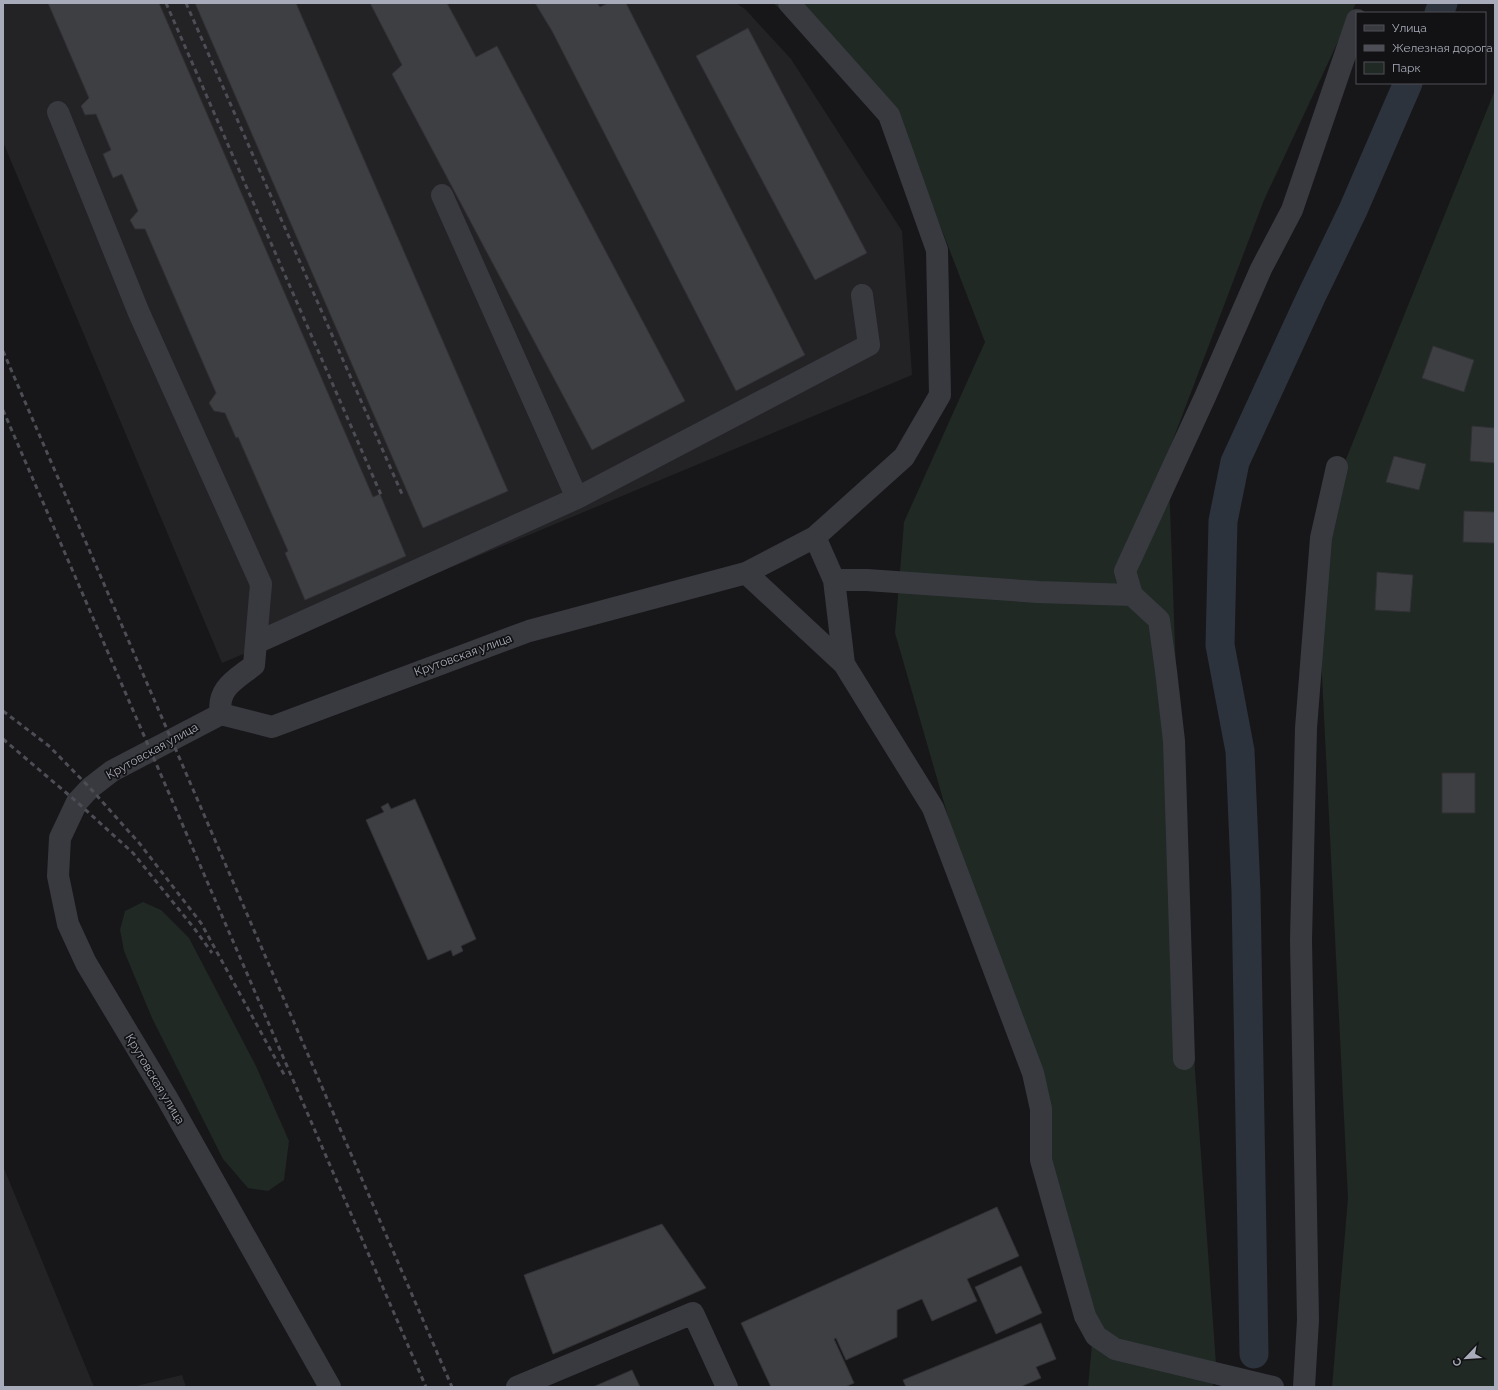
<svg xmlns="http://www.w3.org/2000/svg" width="1498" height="1390" font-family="Raleway,sans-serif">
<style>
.built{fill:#232326}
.green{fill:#202923}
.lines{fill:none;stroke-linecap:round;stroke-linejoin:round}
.canal{stroke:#2c333d;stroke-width:29}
.building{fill:#3e3f43;stroke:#313135}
.minor{stroke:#393a40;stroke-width:22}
.rail{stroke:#4c4d55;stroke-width:3;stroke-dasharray:5 4;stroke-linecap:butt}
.labels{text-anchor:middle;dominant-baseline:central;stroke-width:3.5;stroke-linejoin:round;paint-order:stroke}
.street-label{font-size:12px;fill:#a8abb9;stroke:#121214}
</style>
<rect width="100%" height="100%" fill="#171719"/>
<!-- built -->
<path class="built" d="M3,3H736L745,9L791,59L902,231L912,375L222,663L3,142Z
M3,1166L94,1387H3Z
M182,1375L186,1387H132Z"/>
<!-- green -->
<path class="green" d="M773,3H1356L1264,200L1168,453L1186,945L1216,1364L1213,1387H1088L1094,1322L895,633L904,522L985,342L896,111Z
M1495,90V1387H1332L1348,1198L1315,536Z
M143,902L161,910L189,938L256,1066L289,1141L284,1180L268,1191L248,1188L223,1159L152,1018L124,951L120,930L125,911Z"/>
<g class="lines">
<!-- canal -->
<path class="canal" d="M1439,13L1443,3
M1254,1354L1246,892L1240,751L1220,645L1223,521L1235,462L1311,297L1353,210L1408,83"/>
</g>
<!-- building -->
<path class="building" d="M48,3H159L373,497L380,494L406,556L305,600L285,553L288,551L238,437L236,438L225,413L214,411L209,403L216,393L145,229H135L130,220L138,211L122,174L113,178L103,154L111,150L96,114L85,115L81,106L89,98Z
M195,3H296L508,491L423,528Z
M370,3H447L476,57L497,46L685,401L592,450L392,74L402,65Z
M535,3H597L600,7L608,3H626L805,355L736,391L552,31Z
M748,28L867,253L815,280L696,56Z
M1433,346L1474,360L1464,392L1422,378Z
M1472,426L1495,428V463L1470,461Z
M1394,456L1426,464L1419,490L1386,482Z
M1464,511L1495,512V543L1463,542Z
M1377,572L1413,575L1410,612L1375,610Z
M1442,773H1475V813H1442Z
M415,799L476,939L461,946L463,951L453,956L451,950L428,960L366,820L384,812L381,807L388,803L391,809Z
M997,1207L1019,1256L967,1279L977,1301L932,1321L922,1299L897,1310V1337L846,1360L836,1338L834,1339L854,1383L845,1387H771L741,1323Z
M662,1224L706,1288L553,1354L524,1275Z
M1021,1266L1042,1313L996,1334L975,1287Z
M1041,1323L1056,1359L1036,1367L1041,1378L1020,1387H906L903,1380Z
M632,1370L640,1387H593Z"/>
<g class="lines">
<!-- minor -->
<path class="minor" d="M58,112L139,313L261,584L254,665C237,679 216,688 221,714
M577,498L869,345L862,295
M815,537L834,580L844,664
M746,573L844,664L933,808L1033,1073L1041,1109V1160L1085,1316L1096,1336L1115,1349L1273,1387
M834,580H867L1038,592L1132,595
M256,643L577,498L442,195
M1184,1059L1174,741L1166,671L1159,620L1132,595L1125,571L1205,397L1261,269L1292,210L1357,20
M330,1387L167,1098L86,963L68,924L58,876L60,838L77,802L90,788L112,771L221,714L272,727L529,631L746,573L815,537L904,457L940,395L937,250L889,115L789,3
M517,1387L693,1313L727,1387
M1304,1387L1308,1320L1301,940L1306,728L1321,538L1337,467"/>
<!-- rail -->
<path class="rail" d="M166,3L382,497
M186,3L402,494
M3,351L452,1387
M3,410L426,1387
M3,711L49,746L90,788L140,844L201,923L286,1078
M3,739L77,802L133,853L194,928L212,953"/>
</g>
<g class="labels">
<!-- street labels -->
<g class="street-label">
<text transform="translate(463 655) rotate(-20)">Крутовская улица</text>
<text transform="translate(152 751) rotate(-29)">Крутовская улица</text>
<text transform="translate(155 1079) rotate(59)">Крутовская улица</text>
</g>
</g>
<!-- border -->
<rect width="1498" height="1390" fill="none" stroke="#a8abb9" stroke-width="8"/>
<!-- legend -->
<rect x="1356" y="12" width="130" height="72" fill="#121214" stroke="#4e4f56"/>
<rect x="1364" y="25" width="20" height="6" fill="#393a40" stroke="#4e4f56"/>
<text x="1392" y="32" font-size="12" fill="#a8abb9">Улица</text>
<rect x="1364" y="45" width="20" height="6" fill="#4c4d55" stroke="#4e4f56"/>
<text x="1392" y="52" font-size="12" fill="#a8abb9">Железная дорога</text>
<rect x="1364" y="62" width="20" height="12" fill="#202923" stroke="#4e4f56"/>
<text x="1392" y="72" font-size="12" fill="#a8abb9">Парк</text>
<!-- north arrow -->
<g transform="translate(1466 1358) rotate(245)" stroke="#121214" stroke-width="3" paint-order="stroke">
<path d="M0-3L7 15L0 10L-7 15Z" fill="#a8abb9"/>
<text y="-6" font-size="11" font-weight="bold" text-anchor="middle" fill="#a8abb9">С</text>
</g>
</svg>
